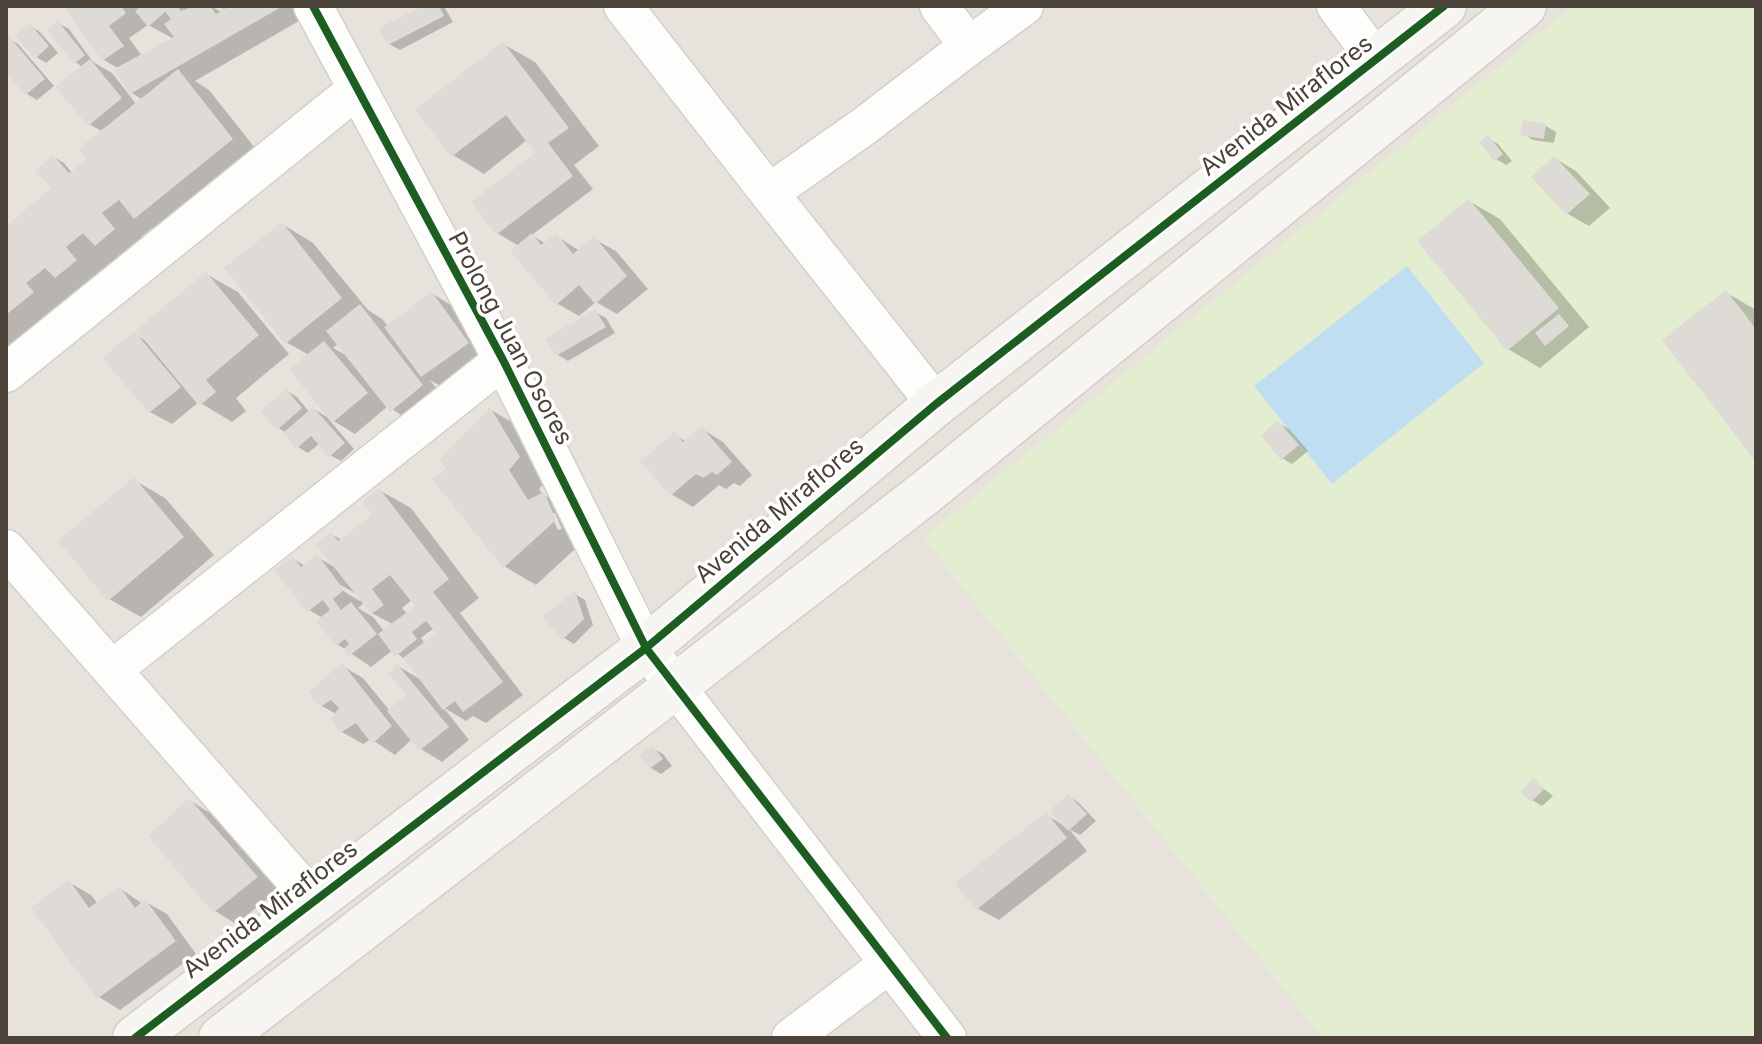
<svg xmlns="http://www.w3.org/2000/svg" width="1762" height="1044" font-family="Inter,sans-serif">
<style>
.residential{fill:#e7e3dc}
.green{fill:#e2eecf}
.water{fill:#c0def1}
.shadow{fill:#0003;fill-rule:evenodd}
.building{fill:#dedbd6}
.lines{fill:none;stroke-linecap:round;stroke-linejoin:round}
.street-casing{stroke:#d2d0cb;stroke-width:41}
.secondary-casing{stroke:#d3cfc5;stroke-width:47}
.street{stroke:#fdfdfc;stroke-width:38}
.secondary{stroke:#f7f5f1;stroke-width:44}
.cycleway-casing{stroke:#fff;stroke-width:13}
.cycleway{stroke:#1b5e20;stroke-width:8}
.labels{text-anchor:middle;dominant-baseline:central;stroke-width:7;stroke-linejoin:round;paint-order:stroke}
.street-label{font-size:24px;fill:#4b4339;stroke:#fff}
</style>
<rect width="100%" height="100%" fill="#f4f2ee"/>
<!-- residential -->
<path class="residential" d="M6,6H1756V1038H6Z"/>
<!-- green -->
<path class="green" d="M1573,6H1756V1038H1323L923,538Z"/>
<!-- water -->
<path class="water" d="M1407,266L1484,363L1332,484L1254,386Z"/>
<!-- shadow -->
<path class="shadow" d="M66,6H186L190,10L197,8L194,6H211L223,13L225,10L219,6H298L304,18L195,81L209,90L263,158L166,236L152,228L141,237L154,253L6,368V229L52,187L54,157L64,163L73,174L86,163L103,132L89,124L83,67L75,62L58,23L69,29L93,62L112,73L137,105L143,100L132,93L119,69L104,60ZM148,25L174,39L142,56L129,38Z
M426,6H444L453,22L400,50L389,44Z
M30,26L40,32L58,53L46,63L36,57Z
M8,38L18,44L54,86L37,100L27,94L6,69Z
M503,44L535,62L599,146L574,165L593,189L532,235L546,244L556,236L580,251L594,239L616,251L648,289L617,314L596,302L579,316L558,304L513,251L519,246L497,233L538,153L527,140L484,174L453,155Z
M1546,126L1556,132L1554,143L1533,140L1523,134Z
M1488,138L1498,144L1512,161L1506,165L1496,159Z
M1554,158L1576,171L1610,208L1589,226L1568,214L1533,177Z
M1469,201L1500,219L1589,327L1540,368L1508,349Z
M282,224L313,243L368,310L382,319L388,326L433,294L454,307L489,355L444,388L430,380L443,398L412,423L388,406L355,434L327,417L354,449L341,461L330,455L320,443L308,453L298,447L287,433L278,428L287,391L297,397L310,413L314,409L332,420L309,355L286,342ZM338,344L349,357L333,348Z
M206,274L238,292L289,354L236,398L246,411L232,422L199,402L172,424L150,412L134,334L148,342Z
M1727,293L1756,310V459Z
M595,312L606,318L615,333L568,361L558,355Z
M491,410L522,428L550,476L539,489L542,494L575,513L586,539L536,585L504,566ZM550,513H555L562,529L558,530Z
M1278,423L1289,429L1308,451L1292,464L1282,458Z
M702,429L723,442L752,475L740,486L734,483L726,489L719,485L693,507L671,494L675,435L687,442Z
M134,480L165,498L214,555L141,617L109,599Z
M379,490L411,508L479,598L460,613L523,695L486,723L473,716L466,721L443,707L469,740L442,762L421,749L412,739L395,755L371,739L363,744L342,732L336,714L322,706L311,693L342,666L363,678L390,711L409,695L398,666L423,681L407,661L393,650L371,667L337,644L323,618L309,610L292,558L305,566L317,557L338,569L331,534L342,540L375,515ZM337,583L360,596V601L335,586ZM412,600L418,606L407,614L402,608ZM364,603L372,613L394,625L385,632L373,617L358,608ZM434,628L439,633L425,644L421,638Z
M575,594L585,600L593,625L574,644L564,638L545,617Z
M652,748L663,754L672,766L661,774L651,768L642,756Z
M1534,781L1553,796L1542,806L1532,800Z
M1068,796L1078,802L1096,821L1080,835L1069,829L1087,851L999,920L977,908L1046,815L1065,826Z
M189,800L210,813L278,890L236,924L215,911Z
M70,883L91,895L98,904L119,888L143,904L146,902L167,914L196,954L120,1010L99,997Z"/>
<!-- building -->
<path class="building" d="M64,6H121L126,13L109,26L124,46L102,61Z
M141,6H177L181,11L196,6H210L216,14L229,6H283L130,94L114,69L174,37L164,24L171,19L165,12L148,27L135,11Z
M422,6H439L444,16L388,45L379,28Z
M58,21L85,55L74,64L46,30Z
M30,24L49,46L35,59L15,36Z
M8,35L45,79L25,95L6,72Z
M503,42L569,128L548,143L573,176L496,235L471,202L535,153L506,115L451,157L415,109Z
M90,59L122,98L88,126L55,87Z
M178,69L233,139L134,219L119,200L102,213L115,229L95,246L83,233L66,247L77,260L55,278L45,268L26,283L34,292L6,315V226L51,188L35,171L53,155L69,173L87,160L78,149Z
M1523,120L1546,124L1544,139L1520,135Z
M1488,135L1503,154L1494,161L1479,142Z
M1554,156L1590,194L1566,215L1531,177Z
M1469,199L1559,308L1507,351L1417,241Z
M282,222L342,298L285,344L224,268Z
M532,233L541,245L556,233L573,254L594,236L627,276L595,304L579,285L556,305L510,251Z
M206,272L259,335L206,380L216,392L199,406L136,330Z
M1726,290L1756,329V462L1662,340Z
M432,292L469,343L421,377L384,327Z
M360,304L423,385L390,412L326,331Z
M595,309L606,327L556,356L545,339Z
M1559,314L1569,326L1545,346L1535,333Z
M134,331L181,387L149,413L102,358Z
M324,341L368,393L332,423L289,369Z
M286,389L302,408L277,430L261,411Z
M313,407L345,443L329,457L311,436L296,449L283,433Z
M490,407L520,457L509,470L528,500L544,492L556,520L503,568L432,479L446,469L439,460Z
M1278,421L1299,445L1281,460L1261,435Z
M702,427L732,462L717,475L712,472L703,478L696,474L670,496L640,461L675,432L683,442Z
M134,477L184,537L108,601L58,541Z
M379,488L449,579L433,592L503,682L463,712L455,701L443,710L403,658L436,633L426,621L412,632L417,639L395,657L378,634L415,606L390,575L372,589L384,605L371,614L316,544L331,532L338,541L372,515L362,501Z
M317,554L344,590L333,599L341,610L351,602L377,634L349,656L343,649L349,644L345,639L336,646L316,621L330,610L323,600L307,612L274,570L292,556L301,567Z
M575,591L584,619L562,640L542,617Z
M342,663L392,726L372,744L356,723L340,733L331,718L339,708L331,700L320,707L308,692Z
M397,664L449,727L419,751L387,711L406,695L388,673Z
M652,745L663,759L649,769L639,755Z
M1534,778L1544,789L1531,802L1520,791Z
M1068,794L1087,814L1068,831L1049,811Z
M189,798L258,877L213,913L148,836Z
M1046,812L1067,838L976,910L955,883Z
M69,880L89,908L119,886L135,908L145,899L176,941L97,999L31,908Z"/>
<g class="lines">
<!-- street casing -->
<g class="street-casing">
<path id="street" d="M313,6L503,360L646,648L947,1038
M623,6L769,193
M1336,6L1376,60
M969,46L1024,6
M6,373L356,90
M936,404L769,193L863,127L969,46L939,6
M6,549L314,901
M112,670L503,360
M791,1038L889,964"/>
</g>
<!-- secondary casing -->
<g class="secondary-casing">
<path id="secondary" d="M135,1038L646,648L936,404L1444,6
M221,1038L925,493L1524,6"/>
</g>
<!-- street -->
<use href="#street" class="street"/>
<!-- secondary -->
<use href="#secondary" class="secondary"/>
<!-- cycleway casing -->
<g class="cycleway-casing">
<path id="cycleway" d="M313,6L503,360L646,648L947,1038
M135,1038L646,648L936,404L1444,6"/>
</g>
<!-- cycleway -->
<use href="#cycleway" class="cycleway"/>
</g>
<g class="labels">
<!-- street labels -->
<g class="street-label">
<text transform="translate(1286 105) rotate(-38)">Avenida Miraflores</text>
<text transform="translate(511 338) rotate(62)">Prolong Juan Osores</text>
<text transform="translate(779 510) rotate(-40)">Avenida Miraflores</text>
<text transform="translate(270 909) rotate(-37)">Avenida Miraflores</text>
</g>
</g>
<!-- border -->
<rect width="1762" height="1044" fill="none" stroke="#4b4339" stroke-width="16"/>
</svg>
